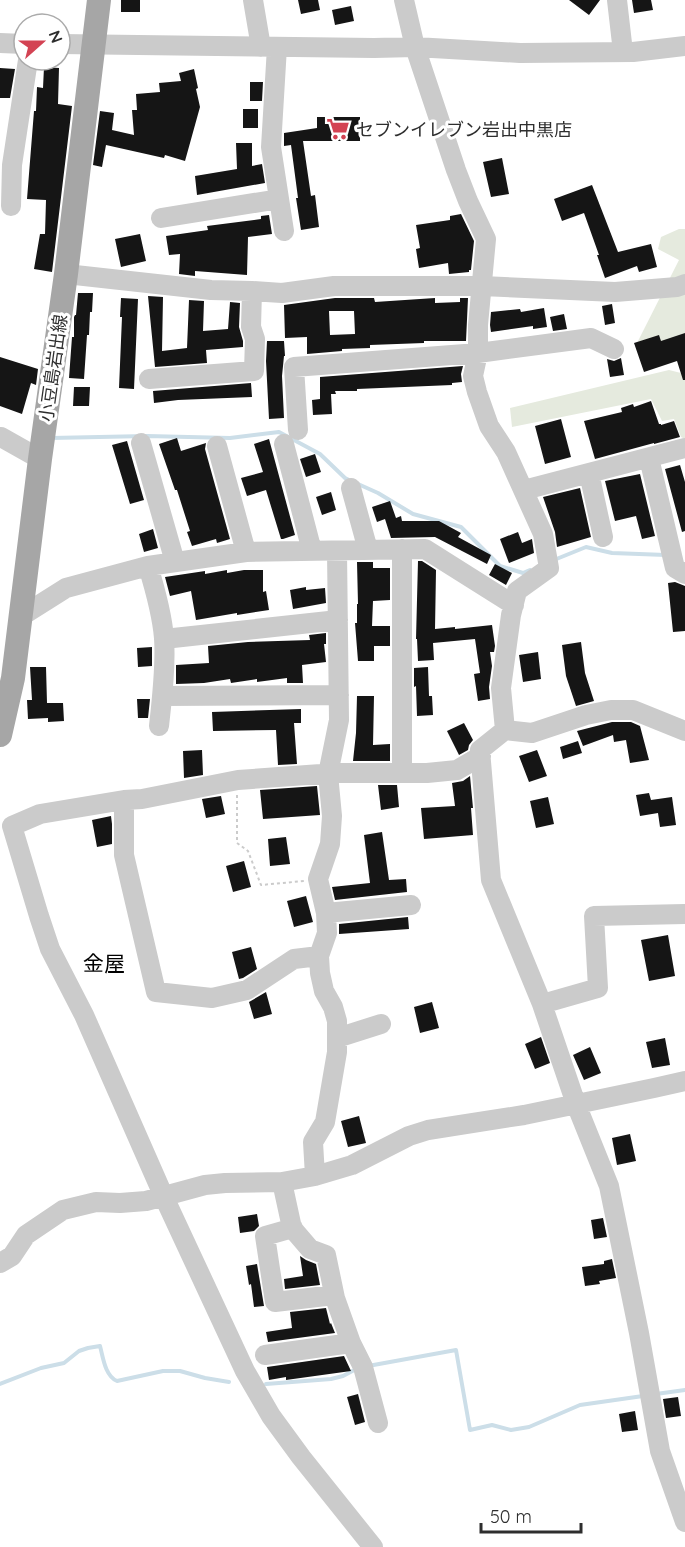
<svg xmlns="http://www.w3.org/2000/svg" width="685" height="1547" font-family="Quicksand,'Noto Sans JP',sans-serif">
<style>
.green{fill:#e5eade}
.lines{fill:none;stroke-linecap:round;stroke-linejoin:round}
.stream{stroke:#ccdee8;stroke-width:4}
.building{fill:#151515;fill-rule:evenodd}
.path{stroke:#cbcbcb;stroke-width:2;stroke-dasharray:3 3;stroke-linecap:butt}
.minor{stroke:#cbcbcb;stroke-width:20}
.major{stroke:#a6a6a6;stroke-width:24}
.labels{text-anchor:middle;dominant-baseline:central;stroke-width:6;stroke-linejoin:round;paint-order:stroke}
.poi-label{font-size:18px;fill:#2e2e2e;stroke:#fff;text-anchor:start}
.street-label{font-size:18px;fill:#2e2e2e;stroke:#fff}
.quarter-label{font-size:21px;fill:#000;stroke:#fff}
</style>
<rect width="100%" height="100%" fill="#fff"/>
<!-- green -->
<path class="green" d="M679,229H685V343H637L679,260L658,249L661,237Z
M669,370L685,374V439L681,437L674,419L662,421L651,399L512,427L510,408Z"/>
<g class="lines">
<!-- stream -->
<path class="stream" d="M51,438L147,436L230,438L279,432L320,454L345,478L351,481
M358,484L378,493L413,514L461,527L500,566L523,573L530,570
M554,560L586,547L612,553L666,555
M368,1366L456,1350L470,1430L492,1425L511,1430L529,1427L580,1405L643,1396
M0,1384L41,1368L64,1363L79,1351L88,1348L100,1346C103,1357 105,1376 117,1381L163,1371H180L205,1378L229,1382
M266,1384L331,1379L343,1376L358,1368
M656,1394L685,1390"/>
</g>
<!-- building -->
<path class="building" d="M121,0H140V12H121Z
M298,0H318L320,10L301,14Z
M569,0H600L589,15Z
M632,0H651L653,10L634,13Z
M351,6L354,21L335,25L332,10Z
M44,67L59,68L58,104L72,106L52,272L34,269L40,234H45L46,200L27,199L34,111H36L37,87L43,88Z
M0,68L15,69L10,98H0Z
M194,69L198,88L196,89L200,107L185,161L165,155L164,158L106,145L102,167L93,165L100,111L114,113L112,130L134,135L132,110H137L136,94L160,92L159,83L181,81L179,73Z
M250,82H263L262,101H250Z
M243,109H258V128H243Z
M317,117H360V141H303L311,196L315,195L319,227L301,230L296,198H298L291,145L284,146V133L317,128Z
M236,143H252V166L262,164L265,183L197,195L195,176L237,169Z
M502,158L509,194L491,197L483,162Z
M592,185L618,252L651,244L657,267L639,272L637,266L605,278L597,255H599L584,213L562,221L554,199Z
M461,214L474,241L471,270H469V272L449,274L448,263L419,268L416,249L420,248L416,225L450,220V216Z
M269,215L272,234L248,237L247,275L195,271V276L179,274L180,254L169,255L166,236L208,230L207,226L261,219V216Z
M140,234L146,261L121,267L115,239Z
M78,293H93L92,312H90L89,335H87L84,379L69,378L72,337H74V317L75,315H76Z
M148,296L163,297L162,351L187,348L189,300L204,301L203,331L228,329L230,302L240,303L239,327L243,341V347L206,350L207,363L155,367Z
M121,298L138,299L134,389L119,388L122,317H120Z
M335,298H374L375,302L435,298V303L460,302V298H468L466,341H424V343L370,345V348L342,349V351L307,354V337L285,338L284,305ZM329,311H354L355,334L330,335Z
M612,304L615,323L605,325L602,306Z
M544,308L547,327L533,329V326L491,332L490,325L491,312L520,309L521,312Z
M564,314L567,329L553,331L550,317Z
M685,333V380H683L677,361L644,372L634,343L659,335L661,341Z
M267,341H284L285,356H284L282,376L284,418L269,419L266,361Z
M0,357L38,369L36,385L31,383L22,414L0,406Z
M621,358L624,375L610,377L607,359L614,361Z
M463,366L461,374L462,382L452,383V385L357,389V391H335L336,394H331L332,414L313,415L312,400L320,399V377Z
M251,383L252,397L178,400L154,403L153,391Z
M74,387H90L89,406H73Z
M651,401L659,424H661V425L674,421L680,437L654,444V443L595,459L584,421L622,412L621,408L633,404L634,407Z
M561,419L571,457L545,464L535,426Z
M177,438L181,451L206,443L205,449L230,539L217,543L216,539L192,546L187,532L190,531L183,509L177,490H175L159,444Z
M269,439L295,535L283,539H281L266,490L247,496L241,478L263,472L254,444Z
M127,441L144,500L130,504L112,445Z
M315,454L321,472L306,477L300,459Z
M680,465L685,482V531L682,532L665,469Z
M640,474L655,536L642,539L636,516L615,521L605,481Z
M580,488L591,537L557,547L555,532L543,497Z
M331,492L336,510L322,515L316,497Z
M390,501L396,518L401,516L402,521H439L461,533L458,537L491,555L487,564L435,537L391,538L385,519L377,522L372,507Z
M153,529L158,548L144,552L139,534Z
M518,532L522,543L532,539L534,553L509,563L500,539Z
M418,561H422L436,570L435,629L455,627V629L492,625L495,646L494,652H490L492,666L489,687L490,699L478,701L474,674L480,673L475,639L433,643L434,660L418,661L417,639H416Z
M357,562H373V568H390V600L373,601L372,626H390V646H374V661H358L355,623H357V604H358Z
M495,564L512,573L506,585L489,575Z
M227,570V573L244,570H263V592L266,591L269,610L237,615V613L196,620L191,591L170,596L165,577L205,571V574Z
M675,582L685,586V631L673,632L668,583Z
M306,587V590L325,588L326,603L293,609L290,590Z
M326,633V644H324L326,662L302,665L303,683H287V678L257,682V679L231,683L230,679L204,683L176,684V665L209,663L208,646L248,642L310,640L309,635Z
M581,642L585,673L594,701L576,706L566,676L562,645Z
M152,647V666L138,667L137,648Z
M538,652L541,679L523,682L519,655Z
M30,667H46L47,703H63L64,721L48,722V718L28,719L27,700H32Z
M428,667L429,696H432L433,715L417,716L416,686L414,687V668Z
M357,696H374L373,745L390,744V761H353L356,733Z
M137,699H150L148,718H138Z
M301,709V723H294L297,764L278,765L276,730L213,731L212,712Z
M612,722H631L640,726L649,760L630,763L626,740L614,742L613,735L583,746L577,731Z
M464,723L473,740L469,745L468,750L459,755L447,731Z
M578,741L582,753L563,759L560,747Z
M202,750L203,775L184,778L183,751Z
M537,750L547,776L529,782L519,756Z
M470,776L473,808H471L473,835L424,839L421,808L455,806L452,783L463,781Z
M378,785H397L399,807L381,810Z
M317,786L320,815L263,819L260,790Z
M649,793L651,800L672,797L676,825L660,827L658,813L640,816L636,795Z
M221,796L225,814L206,818L202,799Z
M548,797L554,824L536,828L530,801Z
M111,816L112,824V844L97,847L92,820Z
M382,832L389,880L406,879L407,892L335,900L332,887L370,883L364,835Z
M286,837L290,864L270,866L268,839Z
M244,861L251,887L233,892L226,866Z
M306,896L313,922L294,927L287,901Z
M408,917L409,929L339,934V924Z
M668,935L675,976L649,981L641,940Z
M251,947L257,969L243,978L239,979L232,952Z
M266,992L272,1014L254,1019L249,1002Z
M432,1002L439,1028L420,1033L414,1007Z
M541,1037L550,1063L535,1069L525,1044Z
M665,1038L670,1065L652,1068L646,1042Z
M590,1047L601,1073L584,1080L573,1055Z
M359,1116L366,1143L348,1147L341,1121Z
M630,1134L636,1161L617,1165L612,1138Z
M257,1214L259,1226L254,1231L240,1233L238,1217Z
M603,1218L607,1237L594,1239L591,1220Z
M300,1256L306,1260L316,1264L320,1285L285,1289L284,1279L303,1276Z
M612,1259L616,1278L599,1281L600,1284L585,1286L582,1267L604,1264V1261Z
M257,1264L264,1306L254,1307L251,1284L249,1285L246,1266Z
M326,1308L330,1324L331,1323L335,1333L268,1342L266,1332L292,1328L290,1312Z
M344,1356L351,1371L286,1380V1377L269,1380L267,1367Z
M358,1394L365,1422L355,1425L347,1397Z
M678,1397L681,1416L666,1418L663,1399Z
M635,1411L638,1430L622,1432L619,1414Z"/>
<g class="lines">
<!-- path -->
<path class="path" d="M237,795V843L248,851L261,885L304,881"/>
<!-- minor -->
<path class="minor" d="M253,0L261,47
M404,0L415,47L456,170L468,201L486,239L478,325V353L473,376L477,392L489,426L506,452L543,534L549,568L517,591L511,615L501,688L505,730
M617,0L623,52
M0,43L24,44
M60,44L374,48L415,47L520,53L633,52L685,46
M277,47L271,147L284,231
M11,206L12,165L28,60
M161,218L279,199
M66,274L211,290L252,291L282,293L334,286H482L615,292L677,287L685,284
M149,379L254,371L255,339L251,327L252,291
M298,430L294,367L478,353L591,338L614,349
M0,438L1,437L40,459
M141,443L175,562
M284,444L312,551
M217,446L246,552
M649,458L675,568L685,574
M589,473L603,537
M351,488L368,550
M524,490L685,448
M148,566C155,589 162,613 164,638C166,665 162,699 159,726
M20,617L66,588L148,566L246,552L425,549L514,605
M164,639L338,620
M162,696L339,695
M685,731L633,710H611L586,715L532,733L505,730L480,750L491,880L542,1004L576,1104L609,1186L639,1333L660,1451L685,1522
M402,773V549
M124,800V855L156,992L212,998L247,990L294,959L319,956
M12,826L39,916L50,949L84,1015L164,1197L245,1371L271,1416L301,1457L373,1547
M12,826L40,814L124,800L142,799L238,780L335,773H427L457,770L481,756
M326,913L411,905
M542,1004L598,988L594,916L685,914
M337,1038L381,1024
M315,1176L313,1142L325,1122L337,1052V1021L333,1007L324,991L320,973L319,956L327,933L326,913L318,879L330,844L332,816L328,774L339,720L337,551
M282,1182L292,1228L310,1249L326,1255L335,1298L351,1343L363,1367L378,1423
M293,1228L265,1236L275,1302L334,1295
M0,1263L12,1256L26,1235L63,1210L96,1202L120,1203L146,1201L205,1185L225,1183L282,1182L315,1176L352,1165L409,1136L428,1130L524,1115L654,1088L685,1081
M265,1355L351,1343"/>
<!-- major -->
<path class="major" d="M0,735L13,678L40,459L66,274L99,0"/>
</g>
<!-- icons -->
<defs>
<g id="supermarket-bare" transform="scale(1.8)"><path d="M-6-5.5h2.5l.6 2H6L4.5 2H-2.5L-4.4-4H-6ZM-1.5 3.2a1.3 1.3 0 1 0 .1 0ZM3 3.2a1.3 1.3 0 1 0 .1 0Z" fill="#d34353" stroke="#fff" stroke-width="2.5" paint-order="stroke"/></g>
</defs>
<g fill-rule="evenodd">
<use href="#supermarket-bare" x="338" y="129"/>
</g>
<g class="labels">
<!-- poi labels -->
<g class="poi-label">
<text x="356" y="129">セブンイレブン岩出中黒店</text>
</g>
<!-- street labels -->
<g class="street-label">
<text transform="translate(53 368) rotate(-82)">小豆島岩出線</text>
</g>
<!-- quarter labels -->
<g class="quarter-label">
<text x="104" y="963">金屋</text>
</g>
</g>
<!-- north arrow -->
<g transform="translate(42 42) rotate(69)"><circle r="28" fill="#ffffff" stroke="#ababab" stroke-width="1.5"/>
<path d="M0-4.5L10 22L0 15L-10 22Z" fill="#d34353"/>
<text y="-9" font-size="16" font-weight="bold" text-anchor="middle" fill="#2e2e2e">N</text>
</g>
<!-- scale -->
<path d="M481 1523v9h100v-9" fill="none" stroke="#2e2e2e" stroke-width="3"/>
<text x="490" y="1523" font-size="18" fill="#2e2e2e" stroke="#ffffff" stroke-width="4.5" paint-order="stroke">50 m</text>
</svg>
